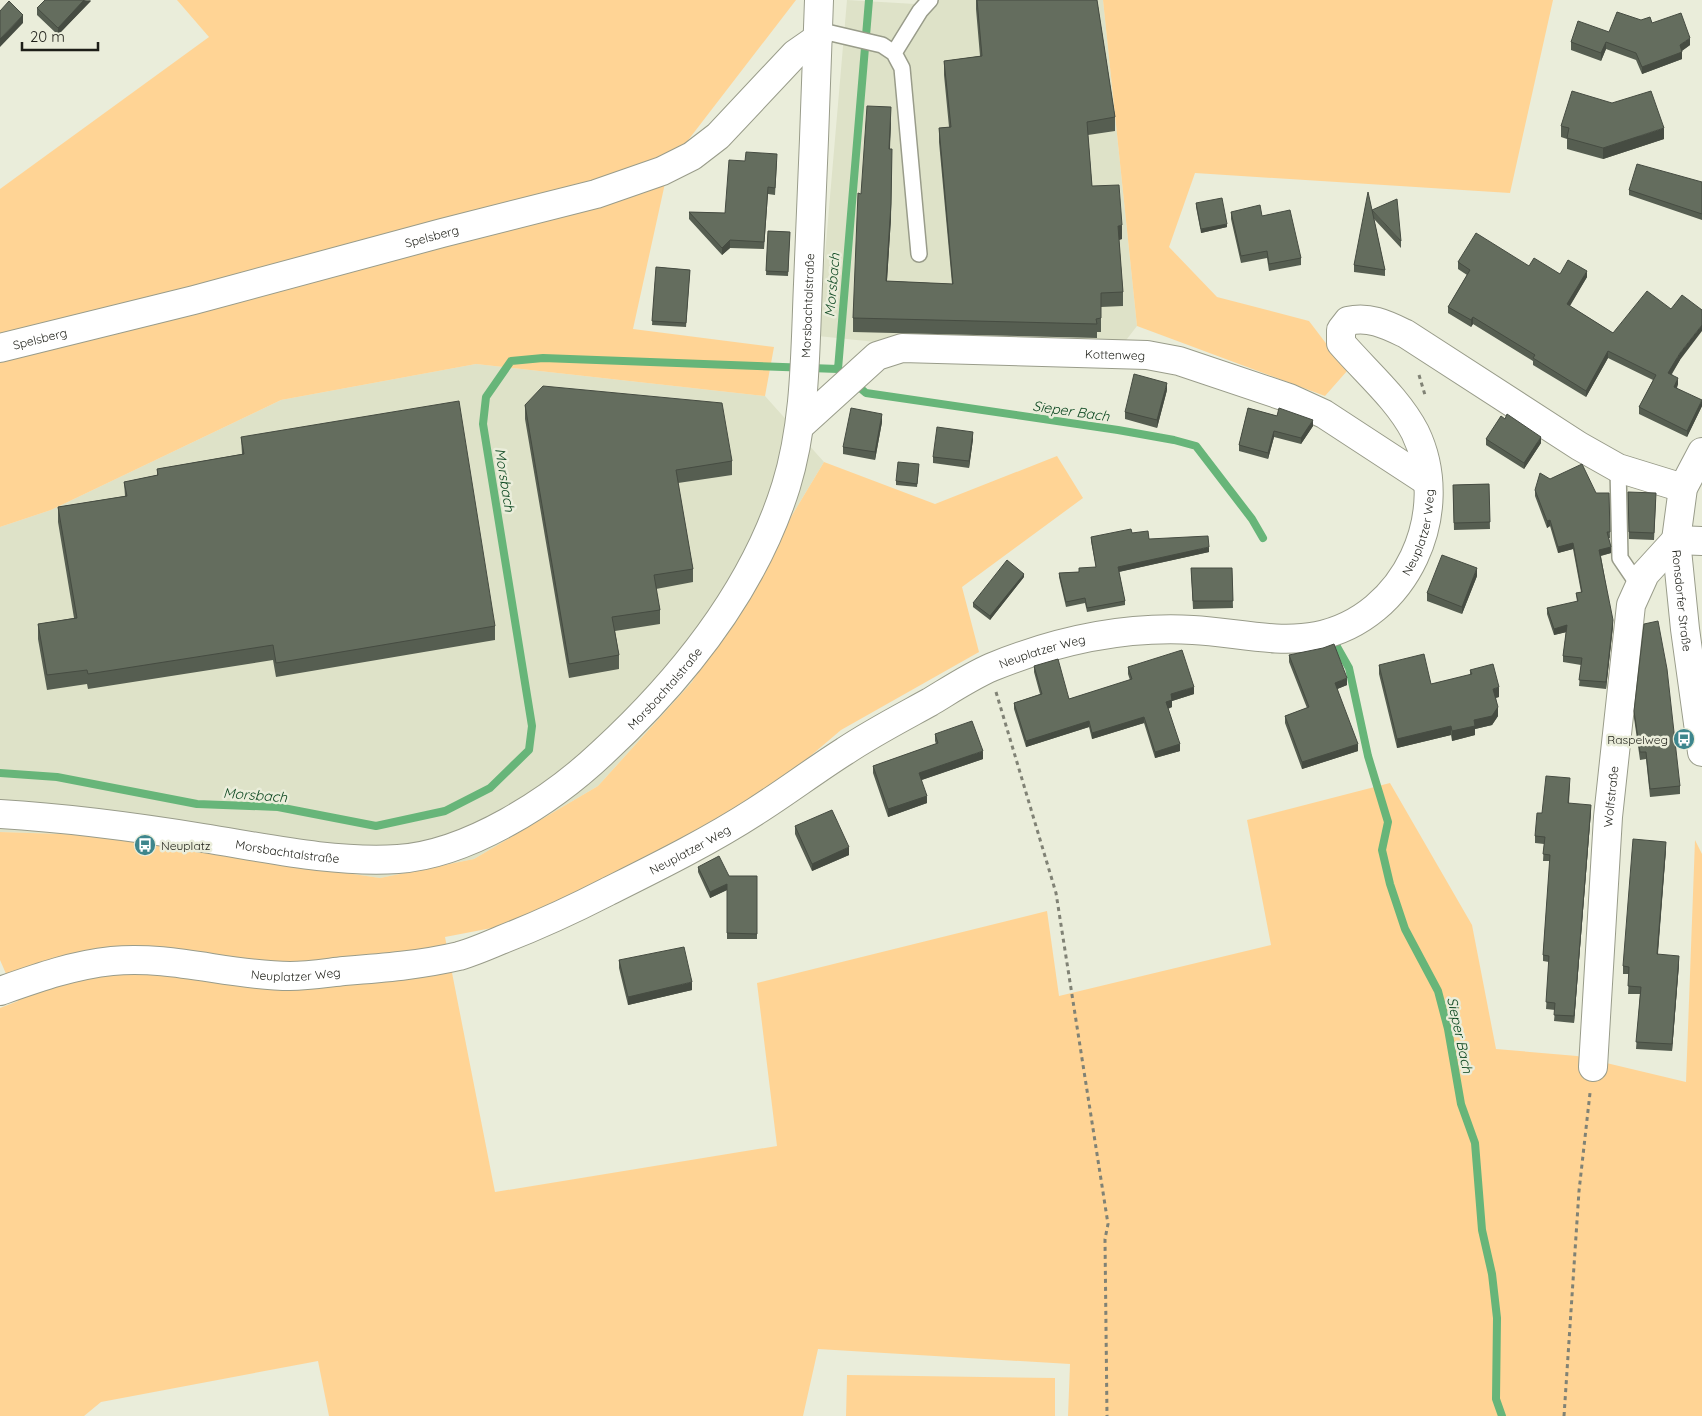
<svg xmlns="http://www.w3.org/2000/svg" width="1702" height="1416" font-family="Quicksand,sans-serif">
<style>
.built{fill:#dee2c8}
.green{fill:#ffd495}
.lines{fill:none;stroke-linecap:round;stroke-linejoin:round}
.stream{stroke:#67b579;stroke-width:8}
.service-casing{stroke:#999c8a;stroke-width:18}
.minor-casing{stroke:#999c8a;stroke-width:30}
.secondary-casing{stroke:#999c8a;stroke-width:30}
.path{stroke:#808275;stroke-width:3;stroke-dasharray:4 4;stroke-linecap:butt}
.service{stroke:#fff;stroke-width:15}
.minor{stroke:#fff;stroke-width:28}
.secondary{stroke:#fff;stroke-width:28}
.wall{fill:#565e51}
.shaded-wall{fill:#464c42}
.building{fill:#646d5e;stroke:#464c42}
.labels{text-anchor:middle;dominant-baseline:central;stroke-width:5;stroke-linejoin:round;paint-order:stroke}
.street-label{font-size:12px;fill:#1d1e17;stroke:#eaedda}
.poi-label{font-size:12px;fill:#1d1e17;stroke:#eaedda;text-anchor:end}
.water-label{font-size:14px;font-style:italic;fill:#0a461f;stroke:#eaedda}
</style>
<rect width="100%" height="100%" fill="#eaedda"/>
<!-- built -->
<path class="built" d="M847,0L915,4L919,0H1103L1137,326L1106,366L818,336Z
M476,364L765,396L824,462L692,682L598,786L474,859L380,878L91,835L0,832V527L51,510L281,400Z"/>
<!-- green -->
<path class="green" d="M177,0H796L669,165L633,329L774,347L765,396L476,364L281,400L51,510L0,527V189L209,37Z
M1103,0H1553L1510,193L1195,173L1169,247L1217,297L1309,321L1347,371L1325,396L1137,326Z
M1057,456L1083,498L962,587L979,652L841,730L754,804L560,915L445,937L495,1192L777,1146L757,983L1047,911L1059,996L1271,945L1247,820L1390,783L1472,925L1496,1049L1577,1056L1686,1082L1695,840L1702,854V1416H1068L1070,1364L818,1349L803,1416H329L318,1361L101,1402L84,1416H0V1008L18,1001L0,960V832L91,835L380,878L474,859L598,786L692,682L824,462L935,504Z
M847,1375L1055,1378V1416H846Z"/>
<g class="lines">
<!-- stream -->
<path class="stream" d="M853,382L866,393L1118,430L1174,440L1196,446L1252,519L1263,538
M1336,645L1349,668L1368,756L1388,822L1382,850L1390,884L1405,929L1438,991L1448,1029L1461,1104L1475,1143L1482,1230L1492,1274L1497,1318L1496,1399L1502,1416
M0,773L57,777L197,804L278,807L376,826L445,811L490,788L529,750L532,726L483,424L486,397L511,361L543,358L838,369L869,0"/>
<!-- service casing -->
<g class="service-casing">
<path id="service" d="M818,30L882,45L894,53L902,68L919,254
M894,53L920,11L930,0
M1618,468L1620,558L1639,586"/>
</g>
<!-- minor casing -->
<g class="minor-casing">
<g id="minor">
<path id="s1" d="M0,348L194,300L442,233L596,194L662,171L692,156L718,136L795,54L818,38"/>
<path id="s2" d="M801,425L877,356L902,348L1147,355L1179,361L1289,398L1324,414L1428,482"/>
<path id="s3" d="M0,991C37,978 73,965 112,961C171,955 231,976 290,976C308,976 326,973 344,971C383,968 421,965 459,956C473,952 487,946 501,940C537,926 572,910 607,892C657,867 708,842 756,811C786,792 815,770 845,751C872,733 901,718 930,702C950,690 971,676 992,667C1056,641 1124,626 1193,630C1234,632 1276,644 1317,636C1406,618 1454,512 1415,432C1398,399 1366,372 1341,343V330L1348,321C1370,316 1387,325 1406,334L1579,446L1618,468L1683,488"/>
<path id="s4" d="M1593,1067L1608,817L1631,605L1645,574L1676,540L1702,541"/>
</g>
</g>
<!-- secondary casing -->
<g class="secondary-casing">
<g id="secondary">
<path id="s5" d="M1702,452L1683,488L1676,540L1685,629L1702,752"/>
<path id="s6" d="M0,814C68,818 135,827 203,838C266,848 333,863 398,859C469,854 551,801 602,753C681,680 753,592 786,486C806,421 805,352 808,284C812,189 816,95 819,0"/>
</g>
</g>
<!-- path -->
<path class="path" d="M1419,375L1425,395
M996,692L1056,893L1108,1224L1105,1239L1107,1416
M1564,1416L1579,1191L1590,1093"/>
<!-- service -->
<use href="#service" class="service"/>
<!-- minor -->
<use href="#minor" class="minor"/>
<!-- secondary -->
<use href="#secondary" class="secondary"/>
</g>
<!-- wall -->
<path class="wall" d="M91,0L58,35L37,15V8Z
M976,0H1097L1115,117V131L1088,135L1092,186L1122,239L1119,240L1123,292V306L1101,307V332H1097V338L853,332V318L861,194L891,121L890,149L891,218L887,281L952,284L939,142V128L949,127L944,75V61L980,56L976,9Z
M1641,20L1652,23L1690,45L1682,51V59L1642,74L1636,60L1606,49L1601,61L1571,50V42L1609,32Z
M1561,126L1664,139L1603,159L1567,149V139L1561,137Z
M745,161H777L775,195L768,194L764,249L730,248L722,255L689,219V212L725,213Z
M1702,182V220L1629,195V190Z
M1196,203L1227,227L1201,233L1196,207Z
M1372,210L1401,241V248L1374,219L1385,270V276L1354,272V265Z
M1231,212L1262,216L1301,258V265L1269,271L1267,258L1241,263L1231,219Z
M768,231L790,232L788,276L766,275Z
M1458,262L1529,266L1560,274L1587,277L1570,306L1613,333L1680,360L1672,374L1678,384L1677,388L1702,406L1687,437L1639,414V407L1653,380L1608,358L1586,397L1533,365V361L1473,324L1471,327L1448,313V307L1467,275L1458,269Z
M656,267L690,270L686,327L652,325Z
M1167,390L1157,428L1125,419V412Z
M525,405L732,461V475L678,483L693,569V582L656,589L660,610V624L615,631L619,655V669L569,678L525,419Z
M1248,408L1313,426L1301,444L1274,437L1268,459L1239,451V445Z
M882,422L875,460L843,454V447Z
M241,437L495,626V640L276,677L273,660L88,689L87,684L47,690L38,639V624L74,618L58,522V507L125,496L124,482L157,475V469L242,454Z
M973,439L969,468L933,463V457Z
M1486,439L1541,443L1524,469L1486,445Z
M919,468L917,487L896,485V481Z
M1550,479L1596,493H1609L1610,538H1609L1611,553L1601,556L1613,626L1606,689L1579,686L1581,665L1563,662V656L1566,632L1554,635L1547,614V608L1577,602L1576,593L1581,592L1573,549L1558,553L1550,526L1547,528L1535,496V490Z
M1489,484L1490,529L1454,530L1453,485Z
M1628,492L1656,500L1654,540L1629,539Z
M1132,533L1149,539L1209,552L1119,572L1125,601V605L1087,612L1085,603L1066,607L1059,577V573L1079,572L1096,567L1091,541V537Z
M1191,568H1232L1233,608L1193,609Z
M1477,576L1462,614L1427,601V593Z
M1024,577L990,620L973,607V603Z
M1289,655L1347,685L1337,689L1358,751L1302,769L1285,723V716L1307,708L1289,662Z
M1379,665L1431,684L1470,675V670L1499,697L1496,698L1498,716L1492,725L1475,729V735L1452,741L1451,735L1397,748L1379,674Z
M1034,666L1069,699L1130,680L1128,674V667L1194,694L1172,701V707L1168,709L1180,751L1155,758L1144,723L1092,739L1089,727L1026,747L1014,709V703L1040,694L1034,672Z
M1634,711L1680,786V794L1650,797L1646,759L1640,760L1634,718Z
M935,734L983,759L921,780L927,803L888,817L873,773V766L936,744L935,741Z
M1570,784L1569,803L1591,811L1574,1023L1554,1021L1555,1010L1546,1009L1549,962L1543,961V955L1550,861H1543L1544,844L1535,843V836L1542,813Z
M795,826L849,855L812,871L795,834Z
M1666,849L1658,954L1679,964L1672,1051L1636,1049L1640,994H1628L1629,974H1623V966Z
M698,867L729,876H757V939H727V890L710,898L698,872Z
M619,960L692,990L628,1005L619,968Z"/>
<!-- shaded-wall -->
<path class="shaded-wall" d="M84,0L91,1L58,35V28Z
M23,15V23L0,47V39Z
M1690,38V45L1680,52V45Z
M1606,42V49L1601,61V53Z
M1682,52V59L1642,74V67Z
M891,107V121L889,163V149Z
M1664,128V139L1603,159V148Z
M892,149L891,218L886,295V281Z
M1227,224V227L1201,233V229Z
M1122,225V239L1118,240V226Z
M730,240V248L722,255V248Z
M1587,271V277L1567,310V304Z
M1473,317V324L1471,327V320Z
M1702,325V331L1680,360L1668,379V373L1680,353Z
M1608,351V358L1586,397V391Z
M1678,378V384L1674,393V387Z
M1167,383V390L1157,428V420Z
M1702,400V406L1687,437V431Z
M882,414V422L875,460V452Z
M1313,420V426L1301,444V438Z
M1274,431V437L1268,459V453Z
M973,432V439L969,468V461Z
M1541,437V443L1524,469V463Z
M1550,520V526L1547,528V521Z
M1573,543V549L1558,553V547Z
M1209,547V552L1118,572V567Z
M1611,547V553L1599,556V550Z
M1477,568V576L1462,614V607Z
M1024,574V577L990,620V616Z
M1613,620V626L1606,689V682Z
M1567,625V632L1554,635V629Z
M1347,678V685L1335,690V683Z
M1194,687V694L1172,701V707L1166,709V702L1171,694Z
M1499,687V697L1493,698V689Z
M1498,707V716L1492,725L1475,729V735L1452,741V731L1474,720Z
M1144,717V723L1092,739V733Z
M1089,721V727L1026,747V741Z
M1451,726V735L1397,748V739Z
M1180,744V751L1155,758V752Z
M1358,744V751L1302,769V762Z
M983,751V759L919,781V773Z
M927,796V803L888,817V809Z
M1591,805V811L1574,1023V1016Z
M1666,842V849L1657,962V954Z
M849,847V855L812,871V864Z
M727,884V890L710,898V892Z
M1679,956V964L1672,1051V1044Z
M692,982V990L628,1005V997Z"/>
<!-- building -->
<path class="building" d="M45,0H84L58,28L37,8Z
M977,0H1097L1115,117L1087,122L1092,186L1119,185L1122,225L1118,226L1123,292L1101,293V318L1096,319L1097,324L853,318L858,193L861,194L867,106L891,107L889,149H892L891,204L886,281L953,284L939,128L951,127L944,61L982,56Z
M9,1L23,15L0,39V11Z
M1617,12L1641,20L1650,17L1652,23L1681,13L1690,38L1680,45L1682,52L1642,67L1636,53L1606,42L1601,53L1571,42L1578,21L1609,32Z
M1572,91L1612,103L1651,91L1664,128L1603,148L1567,138L1569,128L1561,126Z
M746,152L777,154L775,188L768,187L764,242L730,240L722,248L689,212L725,213L729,160L745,161Z
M1637,164L1702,182V214L1629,190Z
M1368,192L1372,210L1397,199L1401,241L1372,210L1385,270L1354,265Z
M1222,198L1227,224L1201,229L1196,203Z
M1260,205L1262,216L1290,210L1301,258L1269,264L1267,251L1241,256L1231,212Z
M768,231L790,232L788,272L766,271Z
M1476,233L1529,266L1534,258L1560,274L1568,260L1587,271L1567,304L1613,333L1647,291L1671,309L1682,295L1702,310V325L1680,353L1668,373L1678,378L1674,387L1702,400L1687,431L1639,407L1656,375L1608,351L1586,391L1533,358L1535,355L1473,317L1471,320L1448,307L1470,270L1458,262Z
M656,267L690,270L686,323L652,321Z
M1134,374L1167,383L1157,420L1125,412Z
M543,386L722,403L732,461L676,470L693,569L654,575L660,610L612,617L619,655L569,664L525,405Z
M459,401L495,626L276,663L273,645L88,674L87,670L47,675L38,624L77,618L58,507L127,496L124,482L158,475L157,469L244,454L241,437Z
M851,408L882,414L875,452L843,447Z
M1248,408L1277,416L1279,408L1313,420L1301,438L1274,431L1268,453L1239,445Z
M1507,414L1541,437L1524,463L1486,439L1501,416L1505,419Z
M937,427L973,432L969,461L933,457Z
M898,462L919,464L917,484L896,481Z
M1582,464L1596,493H1609L1610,532H1607L1611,547L1599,550L1613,620L1606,682L1579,680L1582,658L1563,656L1567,625L1554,629L1547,608L1578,601L1576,593L1582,592L1573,543L1558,547L1550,520L1547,521L1535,490L1540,473L1550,479Z
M1489,484L1490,522L1454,523L1453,485Z
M1628,492L1656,493L1654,533L1629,532Z
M1131,529L1132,533L1148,531L1149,539L1208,536L1209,547L1118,567L1125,601L1087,608L1085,598L1066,602L1059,573L1079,572V568L1096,567L1091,537Z
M1442,555L1477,568L1462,607L1427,593Z
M1007,560L1024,574L990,616L973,603Z
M1191,568H1232L1233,601H1193Z
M1658,621L1667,669L1680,786L1650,789L1646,752H1640L1634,711L1644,624Z
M1334,644L1347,678L1335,683L1358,744L1302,762L1285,716L1309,707L1289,655L1323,648Z
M1182,650L1194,687L1171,694L1172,700L1166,702L1180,744L1155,752L1144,717L1092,733L1089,721L1026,741L1014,703L1042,694L1034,666L1058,659L1069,699L1132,679L1128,667Z
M1424,654L1431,684L1472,674L1470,670L1493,664L1499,687L1493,689L1498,707L1492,716L1474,720L1475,726L1452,731L1451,726L1397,739L1379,665Z
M972,721L983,751L919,773L927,796L888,809L873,766L938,743L935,734Z
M1546,776L1570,778L1568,803L1591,805L1574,1016L1554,1015L1555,1003L1546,1002L1549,956L1543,955L1550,855L1543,854L1545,837L1535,836L1537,813H1542Z
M832,810L849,847L812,864L795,826Z
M1633,839L1666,842L1657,954L1679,956L1672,1044L1636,1042L1641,987L1628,986L1629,967L1623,966Z
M719,856L729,876H757V934L727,933V884L710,892L698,867Z
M684,947L692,982L628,997L619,960Z"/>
<!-- icons -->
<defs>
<g id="bus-disc" transform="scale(1.125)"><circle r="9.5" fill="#3e868d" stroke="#eaedda"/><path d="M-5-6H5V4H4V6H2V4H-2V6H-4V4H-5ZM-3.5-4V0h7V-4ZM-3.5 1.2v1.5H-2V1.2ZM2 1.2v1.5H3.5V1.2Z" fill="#fff"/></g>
</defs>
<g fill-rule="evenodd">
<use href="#bus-disc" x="1684" y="739"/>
<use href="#bus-disc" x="145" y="845"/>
</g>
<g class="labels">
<!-- street labels -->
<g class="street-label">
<text stroke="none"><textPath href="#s1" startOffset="446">Spelsberg</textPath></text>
<text stroke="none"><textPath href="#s6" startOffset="1145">Morsbachtalstraße</textPath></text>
<text stroke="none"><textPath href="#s1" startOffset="41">Spelsberg</textPath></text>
<text stroke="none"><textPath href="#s2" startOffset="342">Kottenweg</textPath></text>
<text stroke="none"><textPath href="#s3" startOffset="1559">Neuplatzer Weg</textPath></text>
<text stroke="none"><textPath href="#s5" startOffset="154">Ronsdorfer Straße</textPath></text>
<text stroke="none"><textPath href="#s3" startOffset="1126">Neuplatzer Weg</textPath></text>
<text stroke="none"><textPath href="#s6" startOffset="725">Morsbachtalstraße</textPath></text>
<text stroke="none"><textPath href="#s4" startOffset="271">Wolfstraße</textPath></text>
<text stroke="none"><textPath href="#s3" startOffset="720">Neuplatzer Weg</textPath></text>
<text stroke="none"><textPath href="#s6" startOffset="290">Morsbachtalstraße</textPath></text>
<text stroke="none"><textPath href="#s3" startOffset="301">Neuplatzer Weg</textPath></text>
</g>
<!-- poi labels -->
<g class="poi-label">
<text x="1668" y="739">Raspelweg</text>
<text x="161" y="845" text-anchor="start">Neuplatz</text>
</g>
<!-- water labels -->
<g class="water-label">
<text transform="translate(832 285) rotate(-85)">Morsbach</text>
<text transform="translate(1071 411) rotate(8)">Sieper Bach</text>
<text transform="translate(505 480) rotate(81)">Morsbach</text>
<text transform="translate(255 795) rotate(4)">Morsbach</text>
<text transform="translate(1460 1035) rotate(78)">Sieper Bach</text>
</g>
</g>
<!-- scale -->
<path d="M22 42v8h76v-8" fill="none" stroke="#1d1e17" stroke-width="2.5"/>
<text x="30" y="42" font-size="15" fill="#1d1e17" stroke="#eaedda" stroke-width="4" paint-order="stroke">20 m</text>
</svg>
